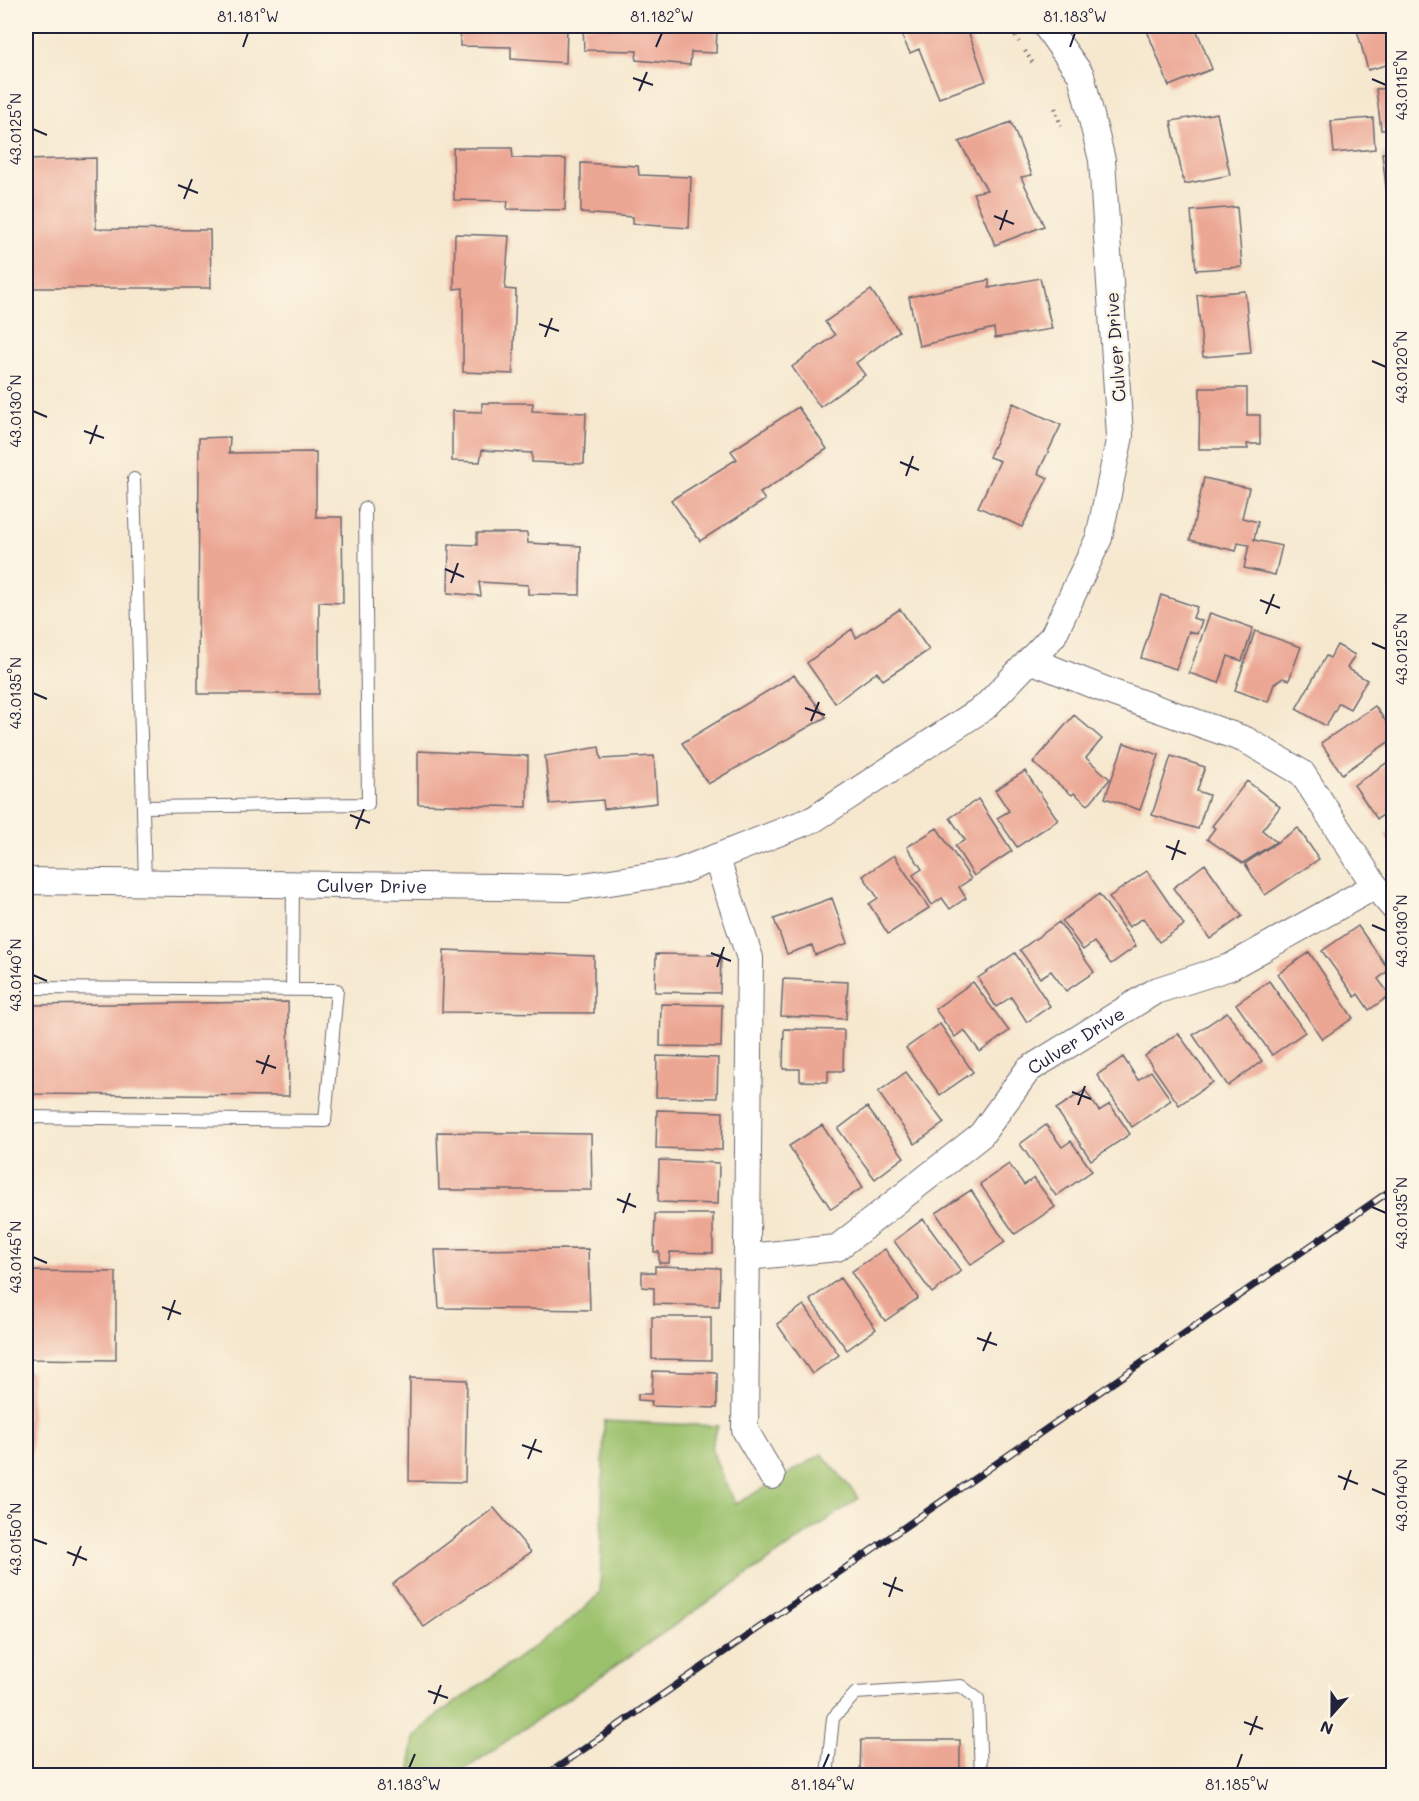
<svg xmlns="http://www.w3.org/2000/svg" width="1419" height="1801" font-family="Mali,sans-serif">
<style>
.green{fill:#9bc16c;stroke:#5e7254;stroke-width:1.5}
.building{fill:#eca794}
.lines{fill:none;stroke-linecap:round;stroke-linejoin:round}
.service-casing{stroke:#6c676f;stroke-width:14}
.minor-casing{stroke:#6c676f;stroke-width:28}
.path{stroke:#6c676f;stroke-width:4;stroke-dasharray:1.5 4.5;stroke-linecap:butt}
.service{stroke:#fff;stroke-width:12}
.minor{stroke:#fff;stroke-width:26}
.rail-casing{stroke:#22223b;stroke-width:7}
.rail{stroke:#fcf5e5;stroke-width:4.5;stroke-dasharray:14;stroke-linecap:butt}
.ticks{fill:none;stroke:#22223b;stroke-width:2}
.labels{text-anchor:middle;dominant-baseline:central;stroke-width:5;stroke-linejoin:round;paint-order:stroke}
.street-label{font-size:18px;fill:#22223b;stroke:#fcf5e5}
.neatline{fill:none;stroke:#22223b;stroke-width:2}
.ticks-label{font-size:15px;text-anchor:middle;fill:#22223b}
</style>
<rect width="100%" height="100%" fill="#fcf5e5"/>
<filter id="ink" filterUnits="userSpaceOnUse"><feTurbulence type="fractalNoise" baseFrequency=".0167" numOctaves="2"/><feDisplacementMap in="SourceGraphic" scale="12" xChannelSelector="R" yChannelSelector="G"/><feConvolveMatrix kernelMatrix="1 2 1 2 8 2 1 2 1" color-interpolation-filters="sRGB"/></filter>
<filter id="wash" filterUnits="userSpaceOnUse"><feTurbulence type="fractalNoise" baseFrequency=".008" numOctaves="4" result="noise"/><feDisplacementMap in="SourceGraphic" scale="24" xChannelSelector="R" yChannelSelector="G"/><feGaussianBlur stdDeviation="1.35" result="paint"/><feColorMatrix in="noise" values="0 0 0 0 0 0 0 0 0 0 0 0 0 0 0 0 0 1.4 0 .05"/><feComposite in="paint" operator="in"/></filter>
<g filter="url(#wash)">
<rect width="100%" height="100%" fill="#f6e8cf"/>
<!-- green -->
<path class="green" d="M604,1421L718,1426L711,1447L722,1476L736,1504L822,1454L859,1498L457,1775L411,1776V1756L414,1738L435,1717L575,1617L600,1593Z"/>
<g id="blocks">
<!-- building -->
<path class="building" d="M460,26H567L566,63L511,59V47L460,46Z
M583,26H717L716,53L691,52L690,65L636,60L637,51L584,50Z
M897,26H953L955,31L967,28L986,81L939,98L919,49L910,53Z
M1154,26H1195L1212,69L1169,86L1146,28Z
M1370,26H1394V63L1368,70L1357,30Z
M1394,88V129L1381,130L1376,89Z
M1217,113L1230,175L1184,184L1171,121Z
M1373,118L1375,149L1334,153L1331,121Z
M1011,122L1032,175L1021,177L1044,226L995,245L973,193L987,190L959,142Z
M453,148H512L513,158L566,159L565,210L507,209L508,201L454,200Z
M1394,152V194L1387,195L1382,153Z
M96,158V229L210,230L211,288H26V160Z
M581,163L638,166L639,175L691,177L689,228L633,224V217L581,213Z
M1237,207L1242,267L1196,270L1191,211Z
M455,234L509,236L505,289L516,290L513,374L463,372V288L454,289Z
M1040,278L1052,329L995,338L994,328L919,346L909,297L989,280V288Z
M871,290L899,331L856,363L865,375L820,407L792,367L835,335L825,322Z
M1245,291L1251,353L1203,357L1197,295Z
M1200,388H1247V415H1260V444H1247L1248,449H1199Z
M482,403H533L532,411L586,413L584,464L532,462V453L482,450L480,462L452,461V411L482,412Z
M1013,403L1061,425L1038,473L1048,478L1022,527L978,507L1000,461L989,457Z
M798,407L827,449L760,493L765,500L700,541L671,500L737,459L731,451Z
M230,437L229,453L316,452V517H342L343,603L319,602V694H198L199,438Z
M1204,478L1249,488L1242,518L1258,522L1254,540L1282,546L1275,575L1244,568L1249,545L1238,543L1236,551L1190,540Z
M477,533H527L528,543L581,546L580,595L528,594V585L479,582L481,596L448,593L449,544L477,545Z
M1161,595L1197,607L1193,618L1202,621L1197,634L1189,631L1176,669L1141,658Z
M900,609L929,650L883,680L877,672L835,703L807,663L852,629L856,638Z
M1210,613L1253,628L1242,661L1228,656L1219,683L1189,673Z
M1255,631L1301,647L1289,680L1283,678L1274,684L1268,702L1235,690Z
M1337,645L1355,655L1347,668L1367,680L1350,709L1339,703L1326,726L1296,709L1326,656L1330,658Z
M794,675L826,717L708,784L682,743Z
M1375,706L1394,733V738L1342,774L1321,743Z
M1074,715L1102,739L1086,758L1110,779L1088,805L1074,793L1072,795L1033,763Z
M1124,743L1159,755L1140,810L1105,798Z
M599,747L601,759L654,756L657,803L604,809L603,800L550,804L545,756Z
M418,751L528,756L527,807L418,804Z
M1171,756L1205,767L1197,791L1209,795L1198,829L1152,815Z
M1394,758V808L1377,819L1354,785Z
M1025,771L1058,820L1017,847L997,818L1009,811L995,790Z
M1247,781L1280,807L1262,830L1276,842L1243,863L1207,839L1215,828L1212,826Z
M978,799L1012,851L974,876L955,846L965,840L950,818Z
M937,828L971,879L959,887L966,898L950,909L942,898L932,905L913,875L922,869L907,847Z
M1298,828L1319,859L1265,895L1245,864Z
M1394,829V848L1385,835Z
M894,855L929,908L888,934L869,904L878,898L863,876Z
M1205,864L1242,916L1210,939L1173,888Z
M1147,871L1184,925L1159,942L1143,918L1129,927L1109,897Z
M1099,894L1136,946L1111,964L1094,942L1083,950L1062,921Z
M832,898L848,943L815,955L812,945L787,954L774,919Z
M1059,922L1094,972L1066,991L1051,971L1040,978L1020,950Z
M1358,926L1389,970L1378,979L1390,995L1369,1010L1358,994L1355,997L1322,951Z
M444,950L594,956V1013L442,1012Z
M1309,952L1353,1018L1322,1039L1278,974Z
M1015,953L1050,1006L1027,1022L1011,997L996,1007L978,978Z
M656,954L721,955L720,993L655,992Z
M783,979L848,982L846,1019L781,1016Z
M1269,981L1305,1032L1272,1055L1236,1004Z
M973,982L1009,1031L980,1052L964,1030L955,1037L935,1009Z
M288,1002L289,1096L26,1094V1005Z
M661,1004L722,1005L721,1047L660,1046Z
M1227,1012L1262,1061L1228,1086L1193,1035Z
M940,1024L973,1072L940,1095L906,1048Z
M784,1029L844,1030L843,1071H828V1082L800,1081V1069H783Z
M1178,1033L1213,1082L1179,1105L1145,1056Z
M657,1056L718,1058L717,1098L656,1097Z
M1123,1057L1138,1080L1151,1071L1171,1100L1132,1127L1097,1075Z
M906,1072L944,1123L915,1144L878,1092Z
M1085,1090L1099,1111L1110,1104L1130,1134L1091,1160L1056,1109Z
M867,1107L904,1157L875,1179L838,1129Z
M657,1110L723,1112L722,1150L656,1148Z
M822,1125L863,1187L831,1209L789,1146Z
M1046,1125L1062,1147L1071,1141L1092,1171L1056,1196L1020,1144Z
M437,1132L591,1134L592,1190H439Z
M659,1160L719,1163L718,1204L658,1202Z
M1009,1164L1024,1185L1034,1178L1055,1207L1015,1234L980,1184Z
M971,1190L1005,1242L971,1265L936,1213Z
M655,1214H713V1253L670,1252L669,1263H659V1252H654Z
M923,1219L961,1271L932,1293L894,1241Z
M588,1249L590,1310L439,1308L435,1250Z
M885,1249L918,1298L885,1321L851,1272Z
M655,1266L720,1268L719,1306L654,1304V1288L642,1287V1272L655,1273Z
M26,1271L116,1272V1360L26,1359Z
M840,1278L876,1329L847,1350L810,1300Z
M804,1305L839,1355L812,1374L777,1324Z
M652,1317H711V1360L652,1359Z
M653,1371L717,1373V1408L651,1406L652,1401L638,1400V1394H652Z
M26,1372H32L31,1468H26Z
M410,1378L467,1380L465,1482L409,1481Z
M494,1508L531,1552L424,1627L393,1584Z
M861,1740H960V1776H860Z"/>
</g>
</g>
<g filter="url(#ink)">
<use href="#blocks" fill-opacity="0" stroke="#6c676f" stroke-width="1.5"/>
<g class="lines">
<!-- service casing -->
<g class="service-casing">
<path id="service" d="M134,479L145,883
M144,807L368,804L365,508
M26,988L337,990L325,1121L26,1117
M292,989L293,885
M827,1776L833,1718L856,1693L961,1686L978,1699L981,1776"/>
</g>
<!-- minor casing -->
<g class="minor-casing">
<g id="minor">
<path d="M1030,660L1113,693L1246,740L1302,773L1375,886L1394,908"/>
<path d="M716,857L750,958L745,1430L772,1476"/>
<path id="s1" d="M26,881L569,888L678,872L814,819L985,707L1053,636L1099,538L1120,436L1102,160L1081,75L1046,26"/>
<path id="s2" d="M747,1257L837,1248L981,1135L1028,1070L1155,991L1230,967L1375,886"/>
</g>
</g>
<!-- path -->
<path class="path" d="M1009,26L1019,42
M1025,51L1034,65
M1055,108L1061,126"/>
<!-- service -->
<use href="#service" class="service"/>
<!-- minor -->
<use href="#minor" class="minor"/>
<!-- rail casing -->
<g class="rail-casing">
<path id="rail" d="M545,1776L1394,1188"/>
</g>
<!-- rail -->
<use href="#rail" class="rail"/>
</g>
</g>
<!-- ticks -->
<path class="ticks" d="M243,47L248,33M656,47L662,33M1070,47L1075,33M633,78L653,85M1372,79L1386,85M639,91L647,72M33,129L47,135M178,185L198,193M184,199L192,179M994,216L1014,224M1000,230L1007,210M539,324L559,331M545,337L552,318M1372,361L1386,367M33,411L47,417M84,431L104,438M90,444L97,425M900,462L919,470M906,476L913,456M445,569L464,577M451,583L458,563M1260,600L1280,608M1266,614L1274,594M1372,643L1386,649M33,693L47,699M805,708L825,715M811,721L819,702M350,815L370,823M356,829L364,809M1166,846L1186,854M1172,860L1179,840M1372,925L1386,931M711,953L731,961M717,967L724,947M33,975L47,981M256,1061L276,1068M262,1074L269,1055M1072,1092L1091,1099M1078,1105L1085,1086M617,1199L636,1207M1372,1207L1386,1213M623,1213L630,1193M33,1257L47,1263M162,1307L181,1314M168,1320L175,1300M977,1338L997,1345M983,1351L991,1332M522,1445L542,1452M528,1459L536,1439M1338,1476L1358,1484M1372,1489L1386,1495M1344,1490L1351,1470M33,1539L47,1544M67,1552L87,1560M73,1566L81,1546M883,1583L903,1591M889,1597L896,1577M428,1691L448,1698M434,1704L441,1685M1244,1722L1263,1729M1250,1735L1257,1716M409,1768L415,1754M823,1768L829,1754M1237,1768L1242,1754"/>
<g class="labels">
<!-- street labels -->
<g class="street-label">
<text transform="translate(1115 347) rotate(-94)">Culver Drive</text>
<text stroke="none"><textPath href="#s1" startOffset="346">Culver Drive</textPath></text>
<text stroke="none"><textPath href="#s2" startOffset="410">Culver Drive</textPath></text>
</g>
</g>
<!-- margin -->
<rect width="1419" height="1801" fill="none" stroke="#fcf5e5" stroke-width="66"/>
<!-- north arrow -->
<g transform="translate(1332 1714) rotate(201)" stroke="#fcf5e5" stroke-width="4.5" paint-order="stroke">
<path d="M0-4.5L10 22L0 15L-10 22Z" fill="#22223b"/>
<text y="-9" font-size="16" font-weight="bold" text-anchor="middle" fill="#22223b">N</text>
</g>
<rect x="33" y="33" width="1353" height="1735" class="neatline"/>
<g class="ticks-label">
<text x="248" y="22">81.181°W</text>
<text x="662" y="22">81.182°W</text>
<text x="1075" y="22">81.183°W</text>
<text transform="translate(1402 85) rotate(-90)" y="5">43.0115°N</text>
<text transform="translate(16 129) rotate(-90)" y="5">43.0125°N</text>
<text transform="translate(1402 367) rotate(-90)" y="5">43.0120°N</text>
<text transform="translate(16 411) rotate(-90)" y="5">43.0130°N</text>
<text transform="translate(1402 649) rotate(-90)" y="5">43.0125°N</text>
<text transform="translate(16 693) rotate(-90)" y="5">43.0135°N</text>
<text transform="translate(1402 931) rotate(-90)" y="5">43.0130°N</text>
<text transform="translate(16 975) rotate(-90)" y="5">43.0140°N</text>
<text transform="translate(1402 1213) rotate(-90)" y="5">43.0135°N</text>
<text transform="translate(16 1257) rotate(-90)" y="5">43.0145°N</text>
<text transform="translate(1402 1495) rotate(-90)" y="5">43.0140°N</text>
<text transform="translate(16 1539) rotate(-90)" y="5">43.0150°N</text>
<text x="409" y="1790">81.183°W</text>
<text x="823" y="1790">81.184°W</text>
<text x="1237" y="1790">81.185°W</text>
</g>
</svg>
